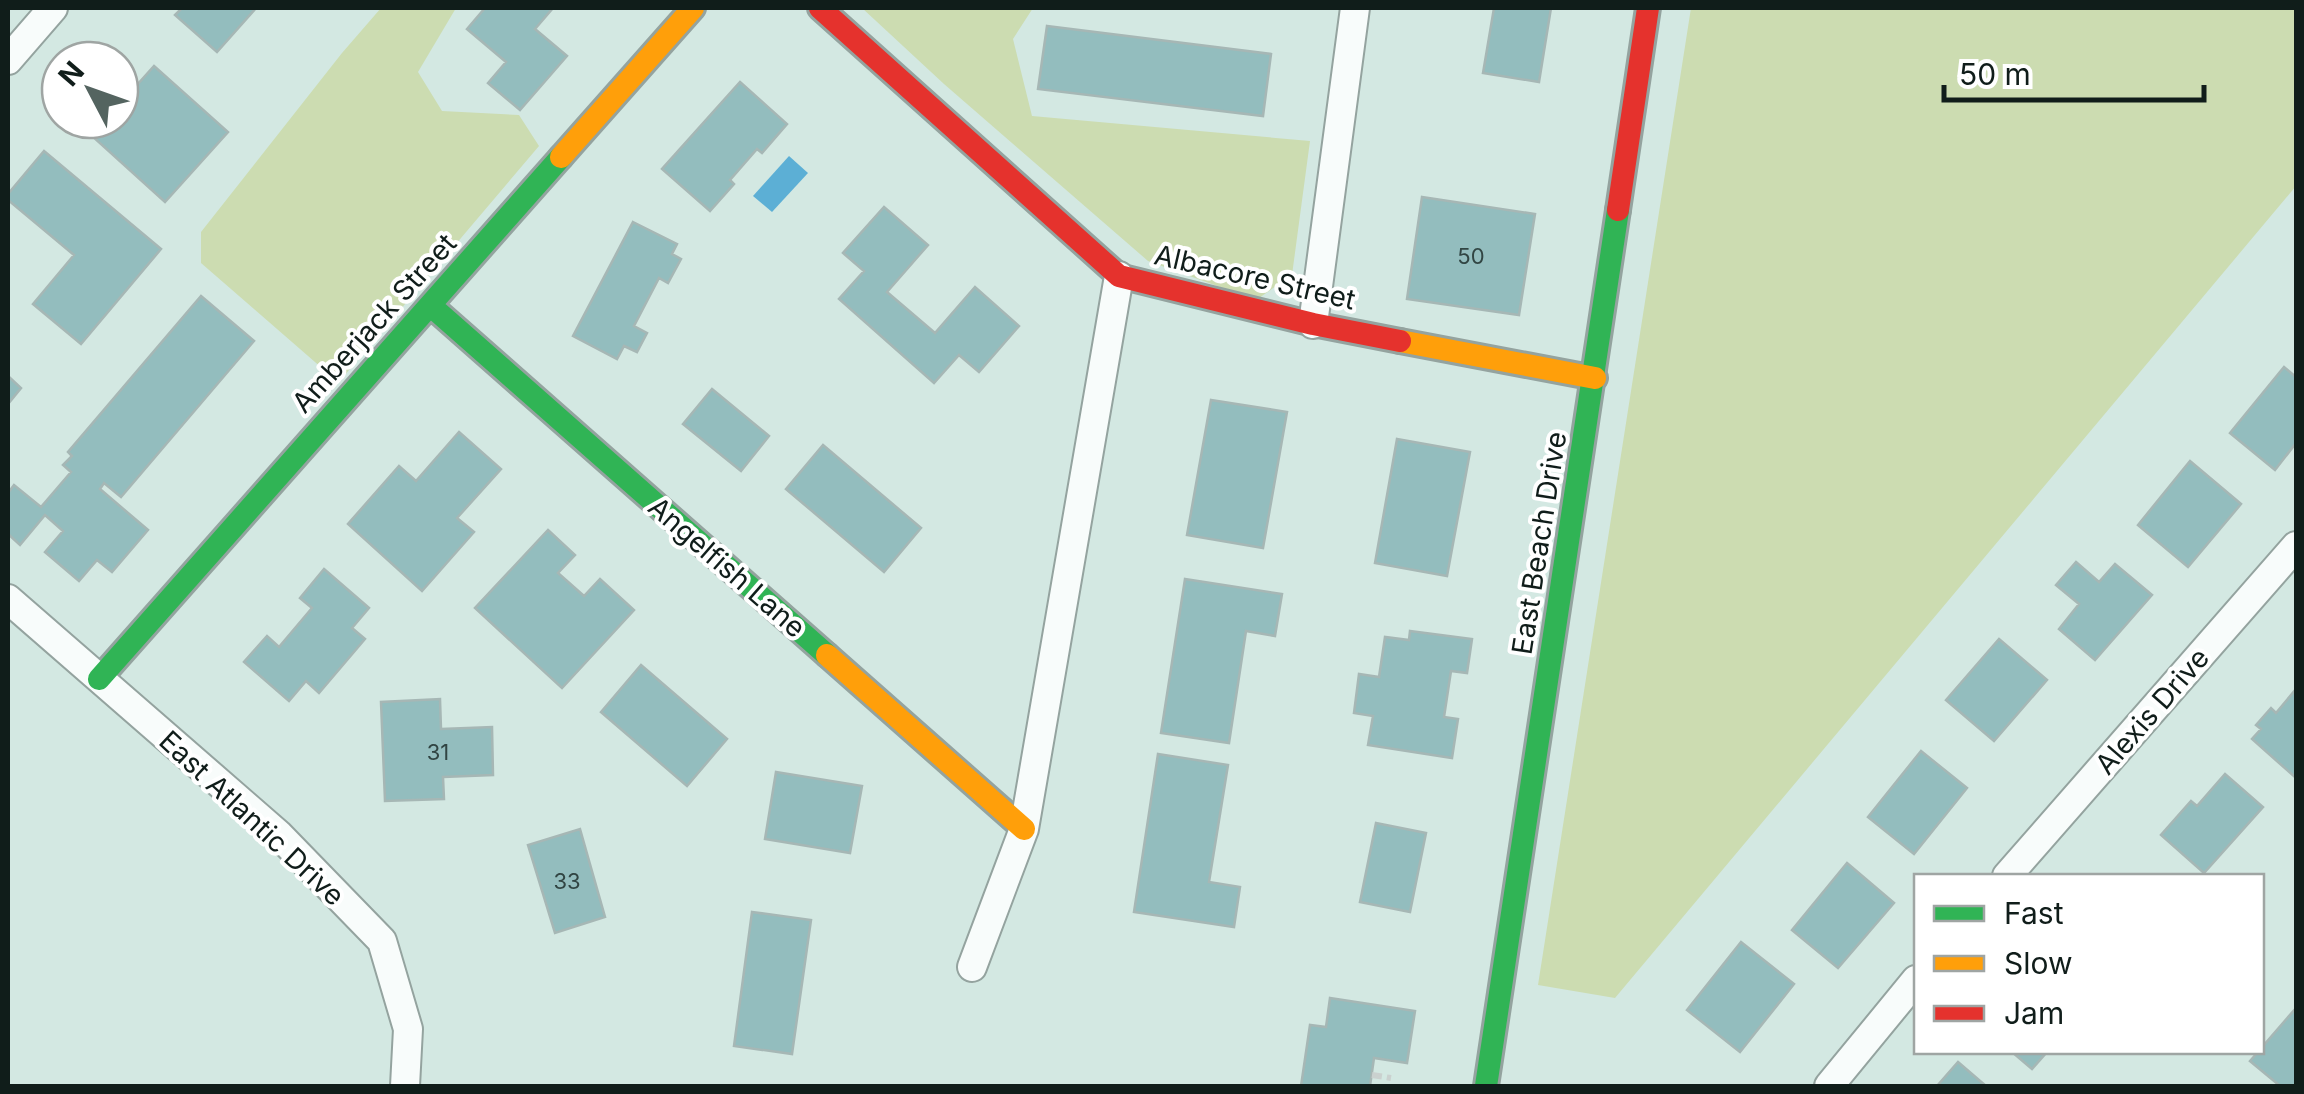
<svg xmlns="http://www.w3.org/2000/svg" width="2304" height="1094" font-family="Inter,sans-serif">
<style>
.green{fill:#ccdcb1}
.water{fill:#5cafd5}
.building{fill:#93bdbe;stroke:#a6b7b5;stroke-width:2.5}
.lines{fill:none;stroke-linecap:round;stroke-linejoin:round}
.street-casing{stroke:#94a39f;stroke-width:32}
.fast-casing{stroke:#94a39f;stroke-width:28}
.slow-casing{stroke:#94a39f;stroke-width:28}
.jam-casing{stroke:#94a39f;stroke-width:28}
.path{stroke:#cad1cf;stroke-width:6;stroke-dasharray:10 5;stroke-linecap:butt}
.street{stroke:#f8fcfb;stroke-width:28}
.fast{stroke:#30b455;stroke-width:22}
.slow{stroke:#ff9f0a;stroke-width:22}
.jam{stroke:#e5322d;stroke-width:22}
.labels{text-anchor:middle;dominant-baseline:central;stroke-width:8;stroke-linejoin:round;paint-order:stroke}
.number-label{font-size:22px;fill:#314543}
.street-label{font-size:28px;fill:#101d1a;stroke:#fff}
</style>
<rect width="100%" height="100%" fill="#d3e8e2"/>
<!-- green -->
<path class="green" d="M381,8H456L418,72L442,111L519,115L539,146L344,376L323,369L201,263V232L342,53Z
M862,8H1033L1013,39L1032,116L1310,141L1292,275L1256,300L1148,261L944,84Z
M1691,8H2296V186L1615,998L1538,985Z"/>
<!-- water -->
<path class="water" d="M789,156L808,173L772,212L753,196Z"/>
<!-- building -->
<path class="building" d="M182,8H256L217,52L175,15Z
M485,8H553L535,29L567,56L520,110L488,83L506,62L467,29Z
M1494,8H1551L1539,82L1483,73Z
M1047,26L1271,54L1263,116L1038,89Z
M154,66L228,132L165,202L92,136L106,120H120V104Z
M740,82L787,124L762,153L757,149L730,180L734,184L710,211L662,169Z
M44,151L161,249L81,344L33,304L74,255L8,200V194Z
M1422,197L1535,214L1519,315L1407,299Z
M884,207L928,245L887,292L935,333L975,287L1019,326L979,372L959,355L934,383L839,299L864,271L843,253Z
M633,222L677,244L672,254L681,259L668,283L659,278L634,326L647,333L637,352L624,346L617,359L573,336Z
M201,296L254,341L121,497L104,483L100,489L148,530L112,572L97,560L79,581L45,552L63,531L45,515L20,545L8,534V493L14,485L41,507L71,472L63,465L72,456L68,452Z
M2284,367L2296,377V443L2275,470L2230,433Z
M8,376L21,388L8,404Z
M712,389L769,436L741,471L683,424Z
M1211,400L1287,412L1263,548L1187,535Z
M459,432L501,469L457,518L474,532L422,591L348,524L399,466L416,481Z
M1397,439L1470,452L1447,576L1375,563Z
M823,445L921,528L884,572L786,489Z
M2190,461L2241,504L2188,567L2138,525Z
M548,530L575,555L558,573L584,596L600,579L634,610L562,688L475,608Z
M2076,562L2099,582L2115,564L2152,595L2095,660L2059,629L2079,604L2056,585Z
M324,569L369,608L352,628L365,639L319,693L306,681L289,701L244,662L267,636L279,647L312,608L300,598Z
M1185,579L1282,594L1275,636L1246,631L1229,743L1161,733Z
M1410,631L1472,639L1467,673L1451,671L1444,717L1458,719L1452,758L1368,745L1373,716L1354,713L1359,674L1379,677L1385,637L1409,640Z
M1999,639L2047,680L1994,741L1946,700Z
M641,665L727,739L687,786L601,712Z
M2296,689V778L2252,739L2261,729L2256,725L2271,708L2276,713Z
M440,699L441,729L492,727L493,775L443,777L444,799L385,801L381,702Z
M1921,751L1967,788L1914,854L1868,817Z
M1158,754L1228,765L1209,882L1240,887L1234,927L1134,912Z
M776,772L862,786L850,853L765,839Z
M2225,774L2263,807L2204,873L2161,835L2191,801L2197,806Z
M1376,823L1426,833L1410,912L1360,902Z
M580,829L605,917L555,933L528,845Z
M1847,863L1894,903L1838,968L1792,930Z
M752,912L811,920L792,1054L734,1046Z
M1741,942L1794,984L1740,1052L1687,1010Z
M1330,998L1415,1011L1407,1063L1374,1058L1370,1086H1301L1310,1025L1326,1027Z
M2296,1008V1085L2280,1086L2250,1061Z
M2012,1052H2047L2032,1069Z
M1958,1062L1986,1086H1937Z"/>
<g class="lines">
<!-- street casing -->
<g class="street-casing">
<path id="street" d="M8,60L53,8
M1313,324L1355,8
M8,599L278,834L382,941L408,1029L405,1086
M2007,876L2296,546
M972,967L1024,829L1119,276
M1829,1086L1916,980"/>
</g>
<!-- fast casing -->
<g class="fast-casing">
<path id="fast" d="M430,305L827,655
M99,679L561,157
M1486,1086L1618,210"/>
</g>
<!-- slow casing -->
<g class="slow-casing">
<path id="slow" d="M561,157L693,8
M1400,341L1595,378
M827,655L1024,829"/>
</g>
<!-- jam casing -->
<g class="jam-casing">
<path id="jam" d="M820,8L1119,276L1313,324L1400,341
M1618,210L1648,8"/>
</g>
<!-- path -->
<path class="path" d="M1372,1075L1391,1078"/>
<!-- street -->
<use href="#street" class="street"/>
<!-- fast -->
<use href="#fast" class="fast"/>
<!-- slow -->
<use href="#slow" class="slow"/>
<!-- jam -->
<use href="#jam" class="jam"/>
</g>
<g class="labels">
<!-- number labels -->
<g class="number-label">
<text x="1471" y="256">50</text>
<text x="438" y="752">31</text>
<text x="567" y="881">33</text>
</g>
<!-- street labels -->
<g class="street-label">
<text transform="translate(1255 277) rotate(13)">Albacore Street</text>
<text transform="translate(374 323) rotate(-48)">Amberjack Street</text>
<text transform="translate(1539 543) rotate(-81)">East Beach Drive</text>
<text transform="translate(727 567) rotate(41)">Angelfish Lane</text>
<text transform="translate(2152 711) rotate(-49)">Alexis Drive</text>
<text transform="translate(252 818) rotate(43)">East Atlantic Drive</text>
</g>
</g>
<!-- border -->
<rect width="2304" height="1094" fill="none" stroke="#101d1a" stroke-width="20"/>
<!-- legend -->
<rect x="1914" y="874" width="350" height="180" fill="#ffffff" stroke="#9fa5a3" stroke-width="2.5"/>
<rect x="1934" y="906" width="50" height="15" fill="#30b455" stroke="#9fa5a3" stroke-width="2.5"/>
<text x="2004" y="924" font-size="30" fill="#101d1a">Fast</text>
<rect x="1934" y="956" width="50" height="15" fill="#ff9f0a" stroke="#9fa5a3" stroke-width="2.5"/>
<text x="2004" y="974" font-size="30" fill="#101d1a">Slow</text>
<rect x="1934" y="1006" width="50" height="15" fill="#e5322d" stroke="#9fa5a3" stroke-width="2.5"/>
<text x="2004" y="1024" font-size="30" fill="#101d1a">Jam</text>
<!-- north arrow -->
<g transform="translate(90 90) rotate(311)"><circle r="48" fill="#ffffff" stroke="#9fa5a3" stroke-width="2.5"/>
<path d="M0-8L18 38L0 25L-18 38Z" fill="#546460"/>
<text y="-15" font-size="28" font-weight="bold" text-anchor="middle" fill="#101d1a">N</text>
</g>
<!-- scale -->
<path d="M1944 85v15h260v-15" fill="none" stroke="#101d1a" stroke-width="5"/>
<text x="1959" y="85" font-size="30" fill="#101d1a" stroke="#ffffff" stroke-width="8" paint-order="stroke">50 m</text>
</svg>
